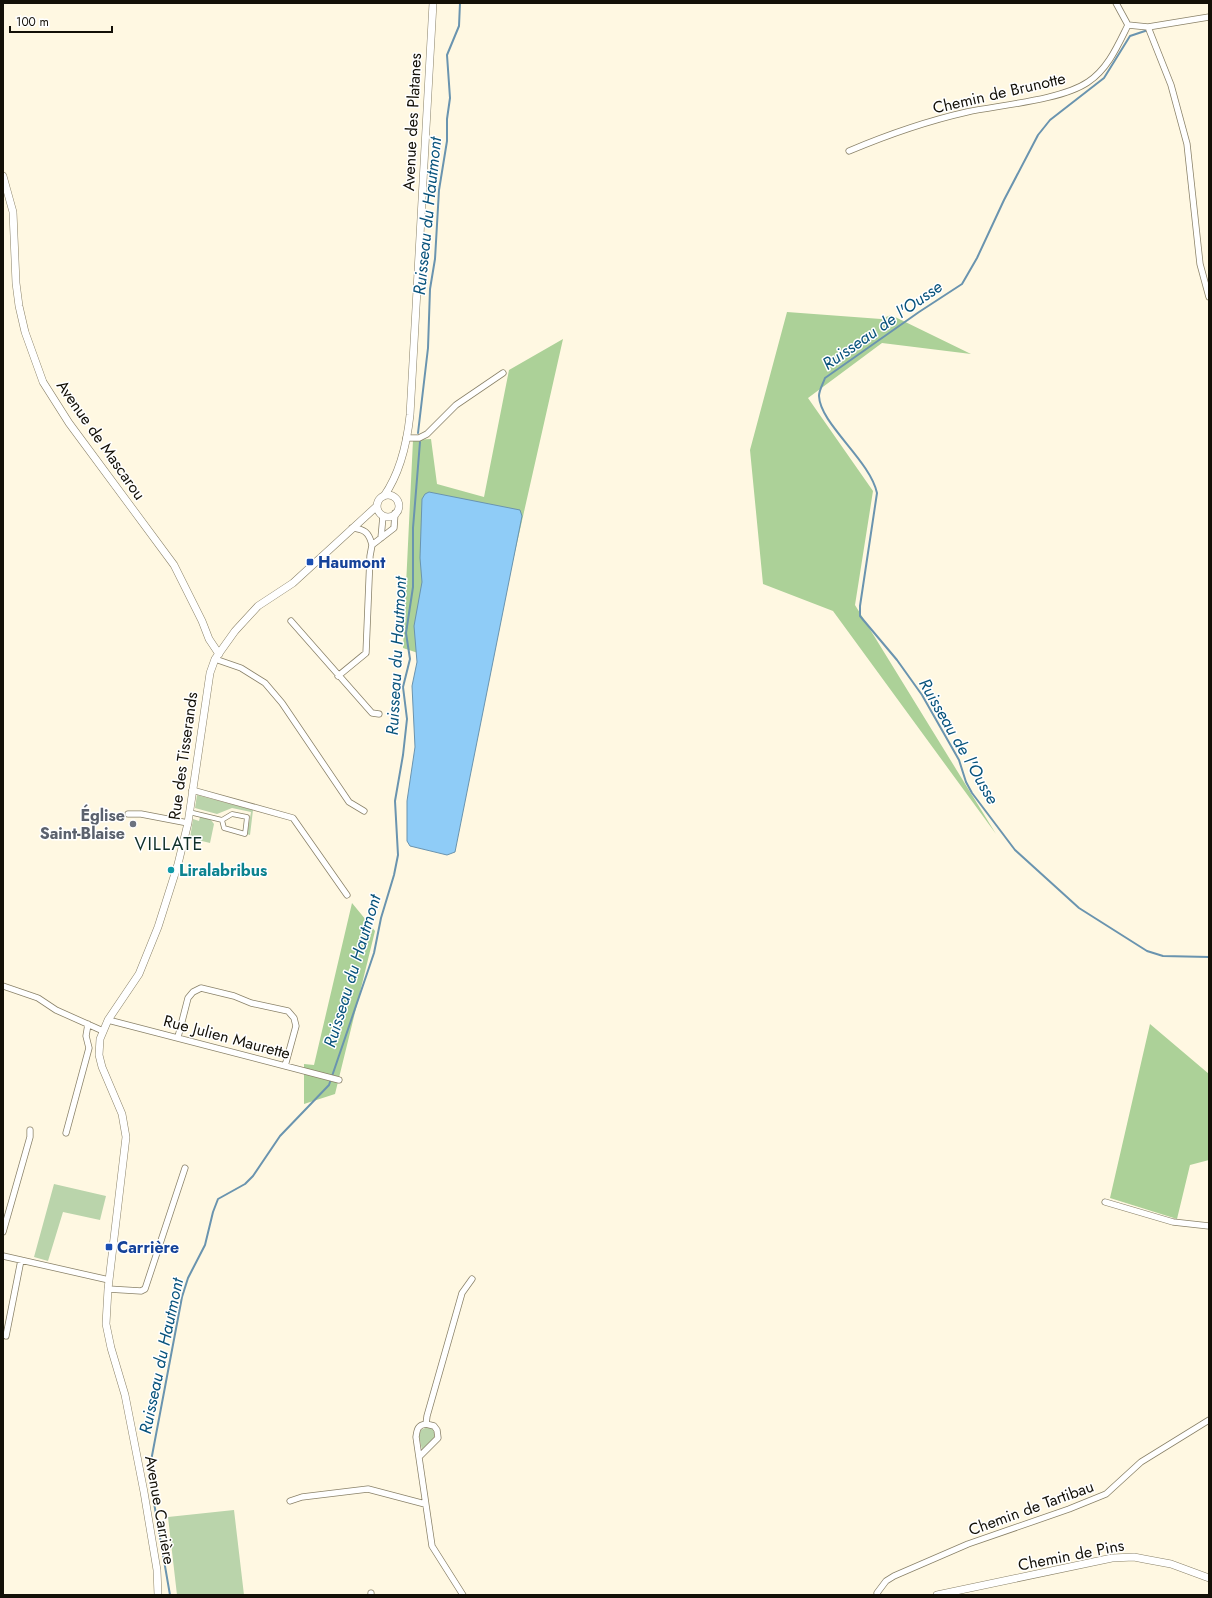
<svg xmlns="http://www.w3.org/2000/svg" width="1212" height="1598" font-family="Jost,sans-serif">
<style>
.green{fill:#bad4ab}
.forest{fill:#acd198}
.water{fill:#8fccf7;stroke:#6a94af}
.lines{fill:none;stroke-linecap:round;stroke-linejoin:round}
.stream{stroke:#6a94af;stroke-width:2}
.pedestrian-casing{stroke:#8a8269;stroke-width:5.5}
.minor-casing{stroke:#8a8269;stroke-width:7}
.tertiary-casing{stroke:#8a8269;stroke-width:8}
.pedestrian{stroke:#fff;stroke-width:4}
.minor{stroke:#fff;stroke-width:5.5}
.tertiary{stroke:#fff;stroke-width:7}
.transit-dot{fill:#1a4fb4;stroke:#fff;stroke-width:1.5}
.worship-dot{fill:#6b7280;stroke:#fff;stroke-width:1.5}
.culture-dot{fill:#0f9aa8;stroke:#fff;stroke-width:1.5}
.labels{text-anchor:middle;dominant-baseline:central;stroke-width:3;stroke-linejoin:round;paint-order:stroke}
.street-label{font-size:16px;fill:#131007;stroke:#fff}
.transit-label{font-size:16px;font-weight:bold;fill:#164399;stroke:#fff;text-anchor:start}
.worship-label{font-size:16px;font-weight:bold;fill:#5b616d;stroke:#fff;text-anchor:end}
.culture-label{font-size:16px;font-weight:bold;fill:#0d838f;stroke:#fff;text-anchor:start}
.water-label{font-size:17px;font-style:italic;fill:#08537c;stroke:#fff}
.quarter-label{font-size:18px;letter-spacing:1px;fill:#103029;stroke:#fff}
</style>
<rect width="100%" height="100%" fill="#fff8e2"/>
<!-- green -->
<path class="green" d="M197,795L253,810L250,835L247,834L251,812L232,808L217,814L195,808Z
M200,817L211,820L214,824L210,843L190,838L193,819L199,821Z
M54,1184L106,1196L100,1220L63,1212L48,1261L34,1257Z
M429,1426L434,1430V1439L422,1450L419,1436L421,1430Z
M234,1510L244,1595H177L168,1517Z"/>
<!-- forest -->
<path class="forest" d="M787,312L881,319L891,315L971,354L882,343L808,398L873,491L855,605L996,834L833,611L763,584L750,450Z
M563,339L487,676L403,648L413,440L431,439L437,484L484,497L509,370Z
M352,903L375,931L335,1094L304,1104V1064L314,1065Z
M1150,1024L1209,1074V1160L1190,1165L1177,1219L1110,1198Z"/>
<!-- water -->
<path class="water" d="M429,492L520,510L522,516L455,852L447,855L410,846L407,841V801L415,747L412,686L417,662L414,626L422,582L420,558L422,499L425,494Z"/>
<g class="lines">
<!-- stream -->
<path class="stream" d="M1148,30L1130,36L1104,78L1050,120L1038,135L1004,200L977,258L962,284L919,312L825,378C823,384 819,390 819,396C820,424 870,460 877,493L860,606V616L897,660L922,695L959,760L966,782L972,793L1015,850L1079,908L1147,951L1163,956L1209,957
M418,433L428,348L430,289L435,259L439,190L447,141V119L450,98L447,55L459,26L460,3
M170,1595L153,1497L151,1461L182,1297L188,1278L205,1245L213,1212L218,1199L245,1184L253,1176L280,1136L329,1085L374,953L381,918L394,875L398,855L395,801L403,755L407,719L403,687L410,659L406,633L413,587V528L420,442"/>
<!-- pedestrian casing -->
<g class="pedestrian-casing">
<path id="pedestrian" d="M189,812L222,820L224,828L245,834L247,817L232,814L222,820"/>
</g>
<!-- minor casing -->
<g class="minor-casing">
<path id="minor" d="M1116,3L1128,25
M1128,25L1148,27L1209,17
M1148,27L1171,85L1187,144L1200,264L1209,297
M849,151C887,135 927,121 967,112C1000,105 1062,100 1088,82C1108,69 1118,45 1128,25
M406,438H419L427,434L456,405L503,373
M352,528C364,529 369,532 372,545
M381,538L383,516
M291,621L372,713L379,714
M215,659L241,668L265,683L282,703L349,802L364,811
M338,676L366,653L370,556L372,545L394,528L395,513
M192,790L293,818L347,895
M128,814H141L188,823
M3,986L38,998L56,1010L103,1031
M108,1020L339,1080
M178,1037L188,998L193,992L201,988L234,996L251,1003L288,1011L294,1018L296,1026L285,1066
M66,1133L89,1048L86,1036L88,1024
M1105,1202L1173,1222L1209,1226
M3,1232L30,1137V1130
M3,1256L109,1280
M108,1289L141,1291L145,1289L185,1168
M6,1336L21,1260
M420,1456L438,1438L437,1430L434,1426L426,1424
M290,1501L302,1497L368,1489L425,1504
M371,1593V1595
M463,1595L432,1546L416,1437C417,1429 418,1425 426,1424L427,1416L462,1293L472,1279
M878,1595L877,1593L886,1581L894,1576L968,1544L1069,1509L1106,1494L1141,1462L1209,1420"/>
</g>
<!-- tertiary casing -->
<g class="tertiary-casing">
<path id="tertiary" d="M3,176L13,212L16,283L19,306L25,332L43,382L69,423L174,565L202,621L209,639L219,654
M377 506a11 11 0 1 1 22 0a11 11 0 1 1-22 0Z
M384,496C400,473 407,443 410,415L433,3
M158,1595L157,1570L144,1492L125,1395L111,1348L106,1324L108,1289L126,1137L122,1114L102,1067L99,1055L100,1039L108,1020L139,974L158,927L178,864L188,823L210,673L215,659L235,631L258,606L293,583L377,506
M937,1595L1112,1558L1134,1557L1144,1559L1171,1564L1209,1578"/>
</g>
<!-- pedestrian -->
<use href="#pedestrian" class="pedestrian"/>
<!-- minor -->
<use href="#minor" class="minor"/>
<!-- tertiary -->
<use href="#tertiary" class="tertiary"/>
</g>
<!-- markers -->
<g class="transit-dot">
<rect x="306" y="558" width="8" height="8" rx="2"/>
<rect x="105" y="1243" width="8" height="8" rx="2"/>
</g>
<circle class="worship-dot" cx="133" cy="824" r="4"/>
<circle class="culture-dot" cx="171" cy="870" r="4"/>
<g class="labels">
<!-- street labels -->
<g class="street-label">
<text transform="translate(999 93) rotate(-13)">Chemin de Brunotte</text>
<text transform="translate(412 122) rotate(-87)">Avenue des Platanes</text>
<text transform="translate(101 440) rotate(55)">Avenue de Mascarou</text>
<text transform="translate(183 756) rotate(-82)">Rue des Tisserands</text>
<text transform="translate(227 1037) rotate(15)">Rue Julien Maurette</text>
<text transform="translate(1031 1508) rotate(-20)">Chemin de Tartibau</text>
<text transform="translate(160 1510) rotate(80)">Avenue Carrière</text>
<text transform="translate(1071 1555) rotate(-11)">Chemin de Pins</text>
</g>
<!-- transit labels -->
<g class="transit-label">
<text x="318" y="562">Haumont</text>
<text x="117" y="1247">Carrière</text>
</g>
<!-- worship labels -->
<g class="worship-label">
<text x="125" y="815">Église<tspan x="125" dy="18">Saint-Blaise</tspan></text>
</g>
<!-- culture labels -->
<g class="culture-label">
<text x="179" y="870">Liralabribus</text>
</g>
<!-- water labels -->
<g class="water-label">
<text transform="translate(427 216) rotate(-84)">Ruisseau du Hautmont</text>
<text transform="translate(882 325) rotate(-35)">Ruisseau de l'Ousse</text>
<text transform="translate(396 656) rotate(-87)">Ruisseau du Hautmont</text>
<text transform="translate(959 741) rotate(60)">Ruisseau de l'Ousse</text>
<text transform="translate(352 971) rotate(-73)">Ruisseau du Hautmont</text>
<text transform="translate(161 1356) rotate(-78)">Ruisseau du Hautmont</text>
</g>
<!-- quarter labels -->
<g class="quarter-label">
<text x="169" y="844">VILLATE</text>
</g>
</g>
<!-- border -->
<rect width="1212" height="1598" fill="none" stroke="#131007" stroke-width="8"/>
<!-- scale -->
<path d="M10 26v6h102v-6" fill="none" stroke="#131007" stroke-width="2"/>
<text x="16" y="26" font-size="12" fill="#131007" stroke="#ffffff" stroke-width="3" paint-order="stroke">100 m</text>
</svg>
